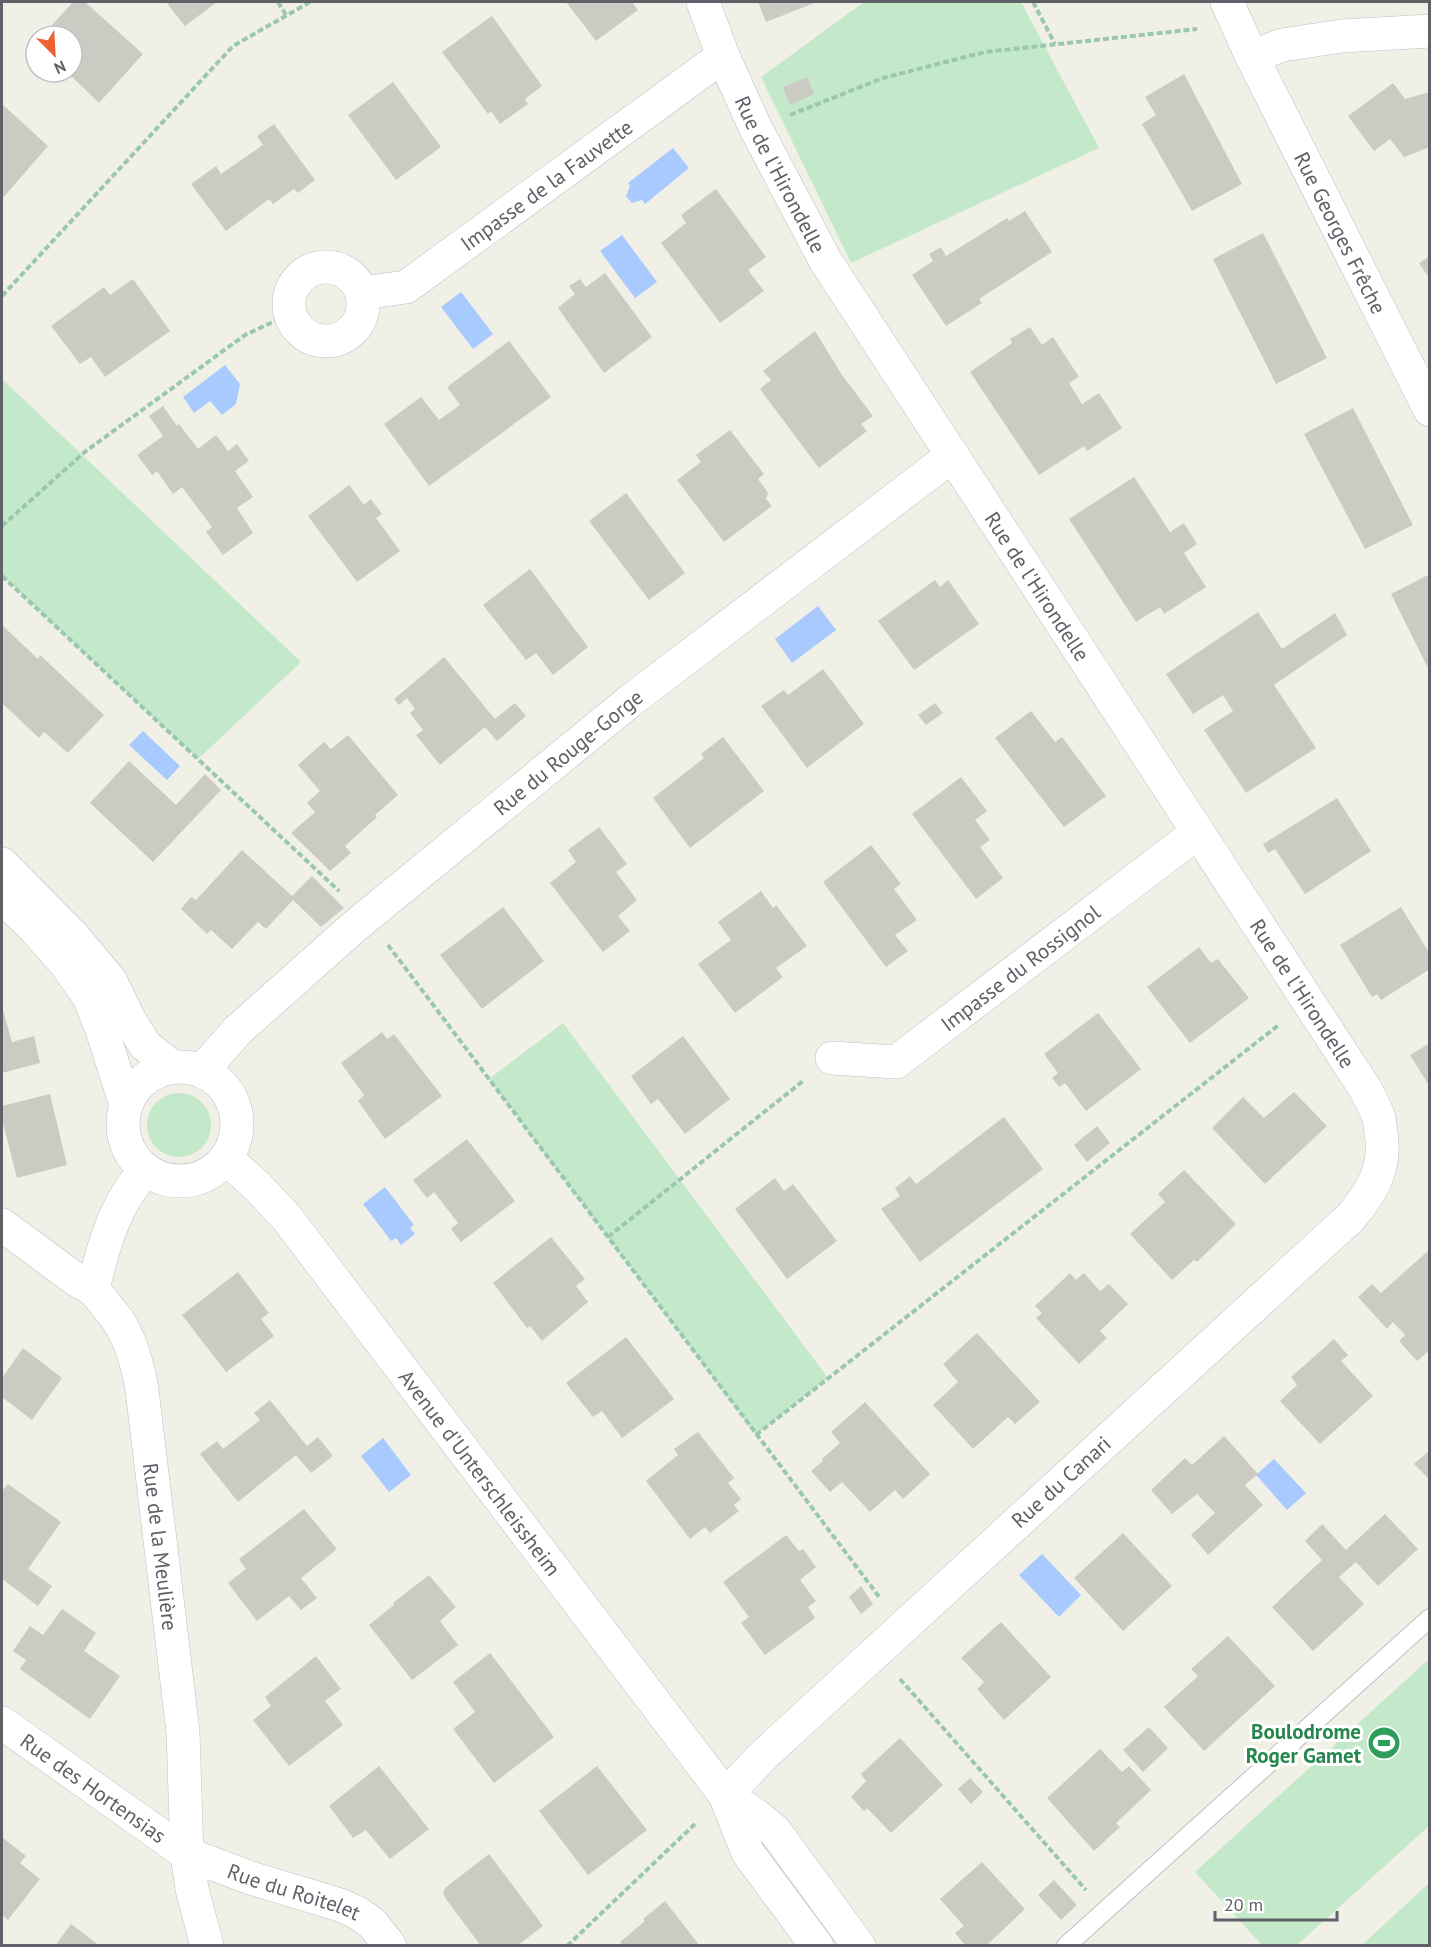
<svg xmlns="http://www.w3.org/2000/svg" width="1431" height="1947" font-family="'PT Sans',sans-serif">
<style>
.green{fill:#c3e8ca}
.water{fill:#a9caff}
.building{fill:#cccbc3}
.lines{fill:none;stroke-linecap:round;stroke-linejoin:round}
.lane-casing{stroke:#bebfc5;stroke-width:20}
.street-casing{stroke:#bebfc5;stroke-width:34}
.secondary-casing{stroke:#bcbec5;stroke-width:34}
.path{stroke:#9ac7af;stroke-width:4;stroke-dasharray:6 3;stroke-linecap:butt}
.lane{stroke:#fff;stroke-width:18}
.street{stroke:#fff;stroke-width:33}
.secondary{stroke:#fff;stroke-width:33}
.labels{text-anchor:middle;dominant-baseline:central;stroke-width:6;stroke-linejoin:round;paint-order:stroke}
.street-label{font-size:21px;fill:#5e6167;stroke:#fff}
.leisure-label{font-size:21px;font-weight:bold;fill:#27864d;stroke:#fff;text-anchor:end}
</style>
<rect width="100%" height="100%" fill="#f1f0e7"/>
<!-- green -->
<path class="green" d="M864,2H1021L1099,148L851,263L761,77Z
M2,379L301,662L198,759L2,576Z
M563,1023L828,1378L756,1435L489,1079Z
M147 1125a32 32 0 1 1 64 0a32 32 0 1 1-64 0Z
M1429,1659V1826L1297,1945H1262L1195,1872Z
M1429,1883V1945H1362Z"/>
<!-- water -->
<path class="water" d="M673,148L689,168L645,204L642,200L632,203L626,196L630,186L628,183Z
M622,235L657,282L635,298L600,251Z
M461,292L493,334L473,349L441,307Z
M225,365L240,384L236,404L222,415L210,401L194,413L183,397Z
M818,606L836,630L792,663L775,639Z
M143,731L180,766L167,780L129,745Z
M385,1187L414,1225L410,1228L415,1234L401,1245L396,1238L391,1241L363,1204Z
M383,1438L411,1475L389,1492L361,1456Z
M1274,1459L1306,1493L1287,1510L1256,1475Z
M1042,1554L1081,1595L1059,1617L1019,1575Z"/>
<!-- building -->
<path class="building" d="M73,2H85L143,54L99,103L67,72H72V36H42Z
M166,2H217L185,26Z
M566,2H632L638,10L596,41Z
M758,2H817L766,22Z
M492,16L542,86L525,99L528,104L500,124L491,111L488,114L442,52Z
M1184,74L1242,184L1192,211L1142,124L1156,115L1145,97Z
M807,77L814,94L790,105L783,87Z
M393,82L441,147L396,180L348,115Z
M1393,83L1405,99L1430,92V147L1404,157L1390,139L1374,151L1348,116Z
M2,104L48,146L2,199Z
M274,124L315,180L298,193L294,189L273,204L269,199L226,231L191,184L216,166L221,174L263,145L257,136Z
M716,189L766,257L748,270L764,291L720,323L661,243L686,223L681,215Z
M1025,211L1052,252L979,299L982,303L946,326L912,275L933,261L929,254L941,247L946,256L1007,218L1009,221Z
M1263,233L1327,358L1276,384L1213,259Z
M1430,256V279L1419,263Z
M605,273L652,337L604,373L558,308L575,294L569,286L580,279L586,287Z
M133,279L170,331L105,377L91,357L80,364L51,326L104,287L110,295Z
M1030,327L1042,345L1053,337L1079,377L1069,383L1082,404L1099,393L1122,428L1087,451L1084,446L1039,475L970,372L1012,343L1010,339Z
M815,331L842,375L873,416L861,424L867,431L819,468L760,389L771,380L763,371Z
M509,341L551,397L429,486L384,424L421,397L439,420L460,405L447,387Z
M163,406L177,426L179,424L198,449L216,435L228,451L237,444L249,461L235,471L253,497L237,508L253,533L223,555L206,532L212,527L182,487L173,494L157,471L152,475L137,455L163,436L149,416Z
M1353,408L1413,525L1365,549L1304,434Z
M730,430L764,474L758,479L768,493L766,499L772,506L724,542L677,480L701,462L696,455Z
M1134,477L1170,532L1184,523L1197,544L1184,553L1206,587L1164,614L1160,607L1136,622L1069,519Z
M349,485L364,505L371,499L382,514L376,518L400,551L357,582L308,516Z
M626,493L685,573L649,600L589,521Z
M530,569L588,647L553,675L536,653L526,660L483,605Z
M1430,574V672L1391,594Z
M935,580L940,587L948,580L979,624L914,670L878,621Z
M1258,612L1282,649L1335,613L1347,635L1274,685L1316,748L1246,793L1204,730L1233,711L1223,695L1193,714L1166,674Z
M2,625L38,659L40,655L104,715L68,753L44,732L39,738L2,703Z
M444,657L495,719L515,703L526,716L497,741L485,727L440,765L416,735L423,730L410,713L415,709L407,698L399,705L394,699Z
M823,669L864,724L807,768L761,706L784,690L788,695Z
M935,703L943,713L926,725L918,715Z
M1031,711L1055,742L1062,737L1106,796L1064,827L995,738Z
M348,735L398,795L375,815L377,817L345,846L351,853L330,871L291,833L315,812L307,803L320,791L298,765L324,742L331,749Z
M723,737L764,791L690,848L653,798L704,758L701,754Z
M129,761L176,805L205,774L221,790L153,862L90,803Z
M961,777L987,811L975,820L990,840L980,847L1003,878L976,899L912,814Z
M1337,798L1371,851L1305,894L1275,849L1268,853L1263,844Z
M599,827L627,864L616,872L637,900L618,916L630,931L603,952L550,883L576,862L568,850Z
M871,845L901,884L894,889L917,920L895,935L908,951L886,967L823,882Z
M242,850L292,896L312,876L344,908L321,927L293,900L266,929L258,922L232,949L211,930L207,934L181,909L191,897L196,900Z
M761,891L773,908L776,905L807,946L776,968L783,977L735,1013L698,964L731,940L718,922Z
M503,907L544,961L482,1009L440,955Z
M1401,907L1430,954V969L1381,1000L1377,994L1372,997L1340,945Z
M1199,947L1211,963L1218,959L1249,998L1190,1043L1147,987Z
M2,1006L12,1042L34,1036L40,1063L2,1073Z
M1098,1013L1141,1069L1086,1111L1065,1083L1059,1087L1052,1078L1058,1073L1044,1054Z
M382,1032L387,1039L394,1034L442,1096L385,1139L358,1101L364,1095L341,1063Z
M683,1036L730,1099L685,1134L658,1099L651,1104L631,1076Z
M1430,1043V1087L1410,1055Z
M1294,1092L1327,1126L1265,1184L1212,1128L1243,1097L1264,1118Z
M50,1094L67,1165L17,1178L2,1119V1106Z
M1004,1117L1043,1169L920,1262L881,1209L900,1196L895,1188L910,1176L916,1184Z
M1097,1126L1110,1143L1087,1162L1074,1145Z
M467,1139L515,1201L461,1242L451,1229L458,1223L434,1192L427,1198L413,1180Z
M1184,1170L1236,1224L1197,1262L1194,1260L1172,1280L1130,1234L1165,1202L1158,1194Z
M775,1178L784,1191L793,1184L837,1241L787,1279L735,1209Z
M551,1237L585,1279L576,1286L588,1302L542,1341L530,1326L527,1328L493,1283Z
M1430,1249V1350L1417,1361L1399,1341L1405,1335L1393,1322L1387,1329L1358,1297L1372,1284L1381,1293Z
M238,1272L269,1313L261,1319L274,1336L226,1372L182,1315Z
M1070,1273L1076,1280L1084,1273L1100,1291L1109,1284L1128,1304L1100,1331L1107,1338L1079,1364L1036,1318L1042,1313L1035,1306Z
M977,1333L1040,1402L1015,1424L1008,1417L973,1449L933,1405L958,1382L943,1364Z
M626,1337L674,1399L622,1438L602,1411L593,1417L566,1383Z
M1334,1339L1348,1355L1341,1361L1373,1396L1320,1444L1280,1401L1297,1385L1291,1377Z
M23,1348L62,1378L32,1420L2,1397V1378Z
M270,1400L307,1446L318,1437L333,1456L311,1473L296,1455L238,1502L200,1454L217,1441L223,1449L260,1420L254,1413Z
M865,1402L930,1474L903,1499L895,1490L870,1512L842,1482L830,1492L811,1471L823,1461L822,1459L840,1443L831,1432Z
M698,1432L734,1478L728,1483L741,1499L734,1505L739,1511L710,1533L705,1527L690,1539L646,1481L678,1455L674,1449Z
M1224,1436L1258,1474L1245,1485L1263,1505L1208,1555L1191,1535L1215,1513L1197,1494L1172,1514L1151,1490L1185,1458L1192,1465Z
M1430,1450V1480L1414,1464Z
M8,1484L61,1522L28,1569L52,1586L38,1606L2,1579V1491Z
M304,1509L337,1549L301,1578L317,1598L301,1610L289,1596L257,1621L228,1583L246,1569L239,1559Z
M1385,1514L1418,1549L1378,1586L1356,1562L1339,1577L1364,1604L1313,1651L1272,1607L1322,1560L1305,1541L1322,1524L1346,1550Z
M1123,1533L1172,1586L1123,1631L1074,1578Z
M786,1535L799,1551L803,1549L816,1567L800,1580L816,1601L808,1607L815,1618L765,1655L741,1623L749,1617L723,1582Z
M429,1575L456,1607L440,1621L458,1645L412,1680L369,1625L394,1605L393,1603Z
M861,1586L873,1604L861,1614L849,1597Z
M62,1609L96,1633L84,1651L120,1676L90,1719L20,1669L26,1660L13,1651L30,1626L43,1635Z
M1001,1622L1051,1677L1004,1720L977,1689L984,1682L961,1658Z
M1228,1636L1275,1686L1204,1751L1164,1707L1198,1676L1191,1669Z
M490,1653L554,1737L494,1783L453,1729L475,1712L453,1682Z
M316,1656L341,1689L325,1701L343,1725L289,1766L253,1720L271,1706L265,1697Z
M1149,1727L1168,1748L1143,1772L1123,1750Z
M900,1738L943,1785L891,1833L867,1808L864,1811L851,1797L866,1781L861,1774Z
M1100,1749L1122,1772L1129,1766L1151,1790L1116,1823L1120,1827L1094,1851L1047,1798Z
M379,1766L429,1829L390,1859L366,1830L353,1838L329,1806Z
M597,1766L647,1830L588,1875L539,1811Z
M970,1778L983,1792L971,1804L958,1789Z
M2,1837L26,1856L20,1863L40,1879L8,1920L2,1915Z
M489,1854L543,1926L517,1946H481L446,1899L443,1893L445,1888Z
M982,1862L1025,1909L986,1946H966L955,1933L964,1926L940,1899Z
M1054,1880L1077,1905L1061,1920L1038,1895Z
M665,1901L700,1946H623L620,1942L645,1921L643,1919Z
M71,1924L100,1946H55Z"/>
<g class="lines">
<!-- lane casing -->
<g class="lane-casing">
<path id="lane" d="M1066,1946L1430,1618"/>
</g>
<!-- street casing -->
<g class="street-casing">
<g id="street">
<path id="s1" d="M703,2L723,56L756,129L825,260L1366,1090C1370,1098 1374,1106 1378,1115C1380,1121 1380,1127 1381,1133C1387,1167 1372,1192 1351,1217L804,1718L765,1754L725,1795"/>
<path d="M1227,2L1252,57"/>
<path id="s2" d="M1430,31L1342,36L1282,45L1252,57L1430,410"/>
<circle cx="326" cy="304" r="37"/>
<path id="s3" d="M362,293L406,287L723,56"/>
<path id="s4" d="M832,1058L896,1062L1197,833"/>
<path id="s5" d="M202,1071L238,1030L355,926L630,701L953,455"/>
<path id="s6" d="M146,1170C115,1202 103,1247 93,1289C101,1299 109,1309 117,1319C131,1340 138,1365 142,1390L183,1732L187,1854L192,1889L207,1946"/>
<path d="M2,1225L78,1281L93,1289"/>
<path id="s7" d="M2,1723L187,1854L251,1878L340,1905L358,1913L373,1924L390,1946"/>
</g>
</g>
<!-- secondary casing -->
<g class="secondary-casing">
<g id="secondary">
<path d="M2,864L74,937L110,980L129,1019L145,1045L172,1067"/>
<path d="M2,897L34,928L65,963L89,997L102,1030L126,1105"/>
<circle cx="180" cy="1124" r="57"/>
<path id="s8" d="M226,1158L258,1187L287,1218L725,1795L748,1853L817,1946"/>
<path d="M725,1795L756,1815L775,1831L859,1946"/>
</g>
</g>
<!-- path -->
<path class="path" d="M278,2L286,15
M1033,2L1055,44
M790,115L883,78L985,52L1197,29
M2,296L233,46L310,2
M2,526L86,451L245,335L290,314
M2,576L339,891
M388,945L880,1598
M608,1237L803,1081
M756,1435L1280,1024
M900,1679L1086,1890
M567,1946L695,1824"/>
<!-- lane -->
<use href="#lane" class="lane"/>
<!-- street -->
<use href="#street" class="street"/>
<!-- secondary -->
<use href="#secondary" class="secondary"/>
</g>
<!-- icons -->
<defs>
<g id="stadium-disc" transform="scale(1.725)"><circle r="9.5" fill="#2e9e5b" stroke="#fff"/><path d="M0-5a6.5 5 0 1 0 0 10a6.5 5 0 1 0 0-10ZM-3.5-1.8h7v3.6h-7Z" fill="#fff"/></g>
</defs>
<g fill-rule="evenodd">
<use href="#stadium-disc" x="1384" y="1743"/>
</g>
<g class="labels">
<!-- street labels -->
<g class="street-label">
<text stroke="none"><textPath href="#s1" startOffset="189">Rue de l'Hirondelle</textPath></text>
<text stroke="none"><textPath href="#s3" startOffset="218">Impasse de la Fauvette</textPath></text>
<text stroke="none"><textPath href="#s2" startOffset="378">Rue Georges Frêche</textPath></text>
<text stroke="none"><textPath href="#s1" startOffset="675">Rue de l'Hirondelle</textPath></text>
<text stroke="none"><textPath href="#s5" startOffset="486">Rue du Rouge-Gorge</textPath></text>
<text stroke="none"><textPath href="#s4" startOffset="220">Impasse du Rossignol</textPath></text>
<text stroke="none"><textPath href="#s1" startOffset="1161">Rue de l'Hirondelle</textPath></text>
<text stroke="none"><textPath href="#s8" startOffset="405">Avenue d'Unterschleissheim</textPath></text>
<text transform="translate(1061 1482) rotate(-42)">Rue du Canari</text>
<text stroke="none"><textPath href="#s6" startOffset="404">Rue de la Meulière</textPath></text>
<text stroke="none"><textPath href="#s7" startOffset="112">Rue des Hortensias</textPath></text>
<text stroke="none"><textPath href="#s7" startOffset="340">Rue du Roitelet</textPath></text>
</g>
<!-- leisure labels -->
<g class="leisure-label">
<text x="1361" y="1731">Boulodrome<tspan x="1361" dy="24">Roger Gamet</tspan></text>
</g>
</g>
<!-- border -->
<rect width="1431" height="1947" fill="none" stroke="#5e6167" stroke-width="6"/>
<!-- north arrow -->
<g transform="translate(54 54) rotate(156)"><circle r="28" fill="#ffffff" stroke="#bfc0c2" stroke-width="1.5"/>
<path d="M0-4.5L10 22L0 15L-10 22Z" fill="#ee6130"/>
<text y="-9" font-size="16" font-weight="bold" text-anchor="middle" fill="#5e6167">N</text>
</g>
<!-- scale -->
<path d="M1215 1911v9h122v-9" fill="none" stroke="#5e6167" stroke-width="3"/>
<text x="1224" y="1911" font-size="18" fill="#5e6167" stroke="#ffffff" stroke-width="4.5" paint-order="stroke">20 m</text>
</svg>
